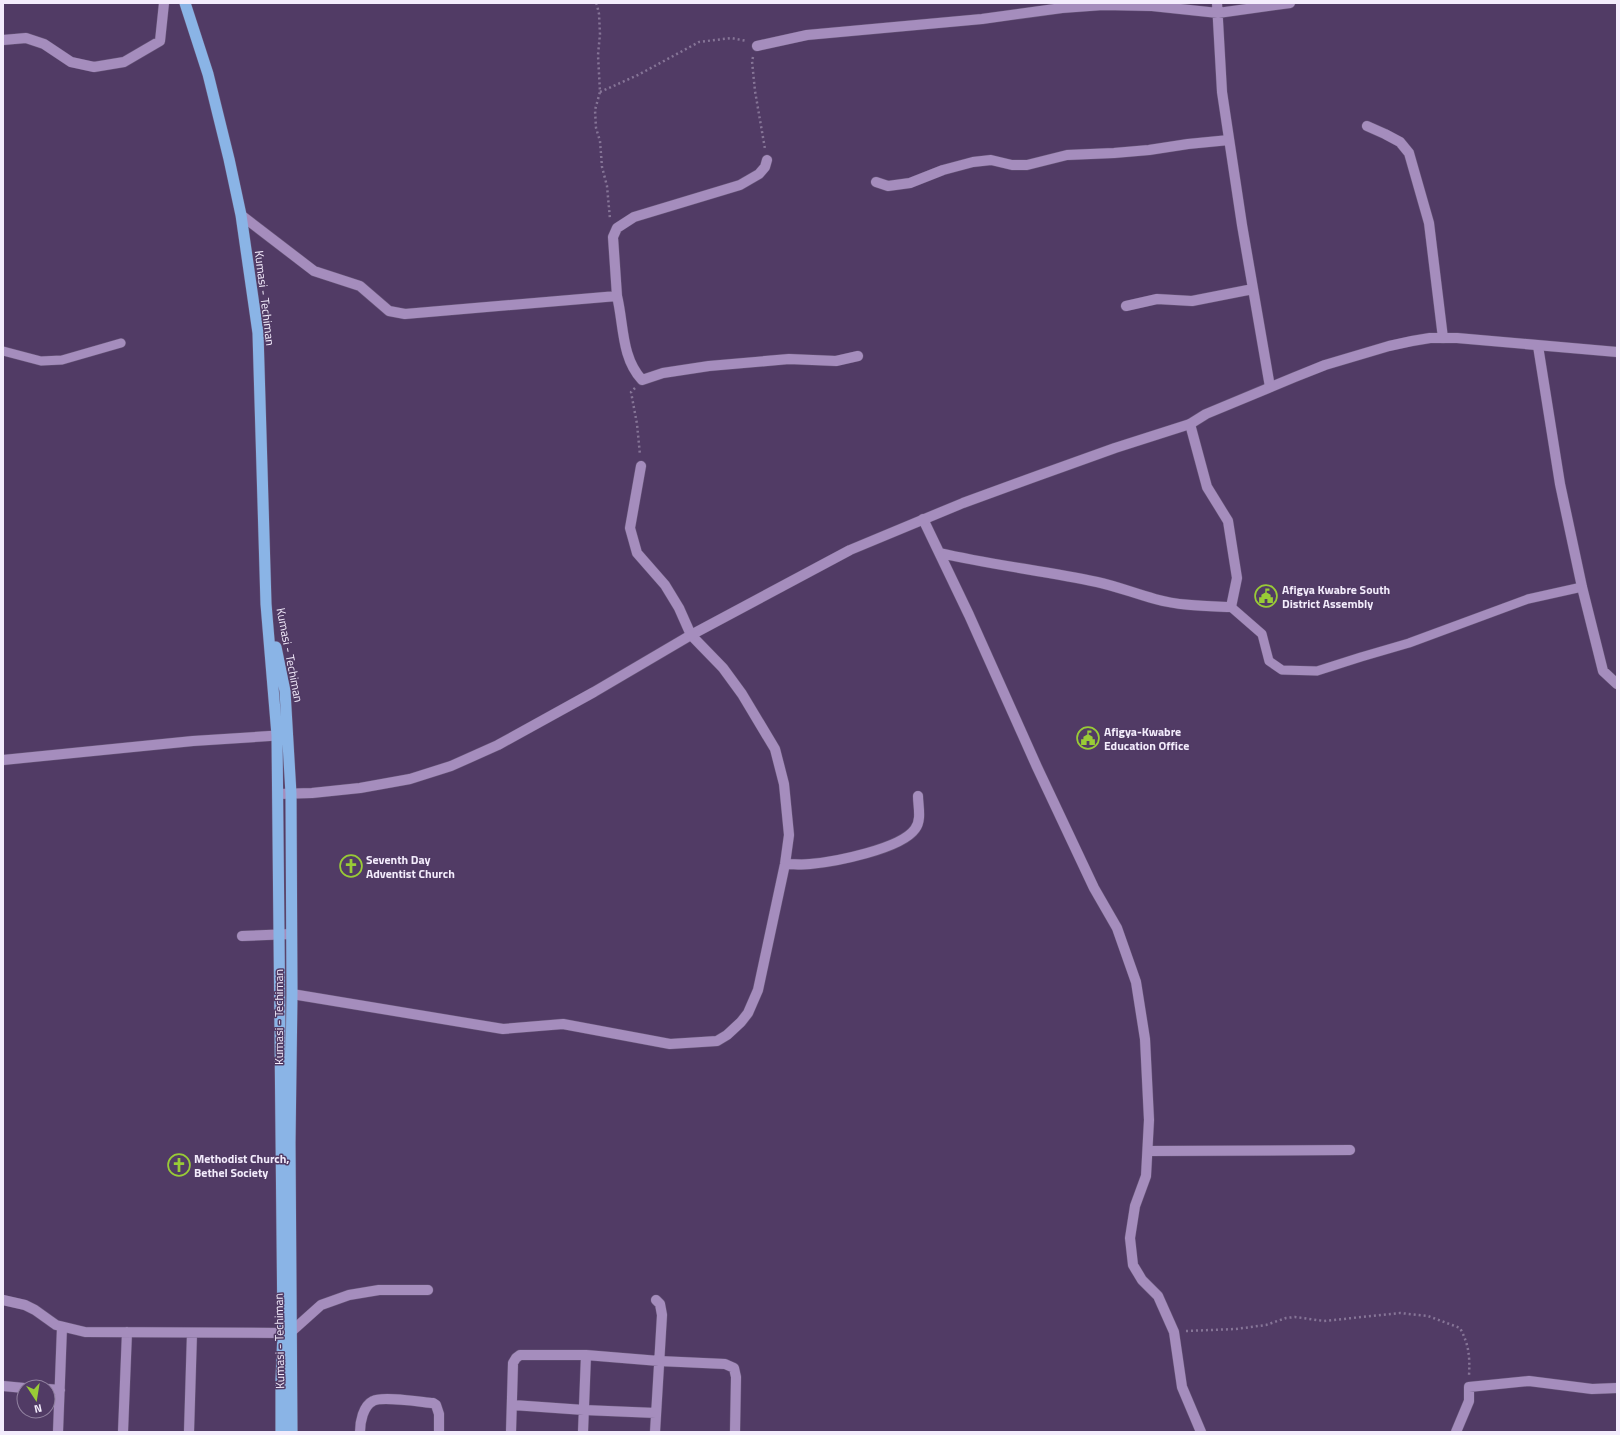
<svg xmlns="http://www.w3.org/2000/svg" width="1620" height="1435" font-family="'Titillium Web',sans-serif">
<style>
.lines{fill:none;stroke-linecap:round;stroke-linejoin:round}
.service-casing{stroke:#675678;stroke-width:10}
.minor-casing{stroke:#675678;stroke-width:11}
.tertiary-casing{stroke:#675678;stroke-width:11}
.trunk-casing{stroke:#675678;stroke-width:12}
.path{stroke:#867597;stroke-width:2.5;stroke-dasharray:2 3;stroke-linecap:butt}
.service{stroke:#a58dbd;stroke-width:9}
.minor{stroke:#a58dbd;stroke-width:10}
.tertiary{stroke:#a58dbd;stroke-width:10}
.trunk{stroke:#8ab4e6;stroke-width:11}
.labels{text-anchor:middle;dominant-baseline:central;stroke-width:3;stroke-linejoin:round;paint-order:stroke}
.street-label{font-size:12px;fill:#f3ecfc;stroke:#513b65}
.poi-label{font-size:12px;font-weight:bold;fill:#f3ecfc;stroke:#513b65;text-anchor:start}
</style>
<rect width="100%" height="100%" fill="#513b65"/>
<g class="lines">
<!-- service casing -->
<g class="service-casing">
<path id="service" d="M3,351L41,361L62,360L121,343
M1231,607L1262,634L1269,661L1282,670L1317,671L1361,657L1409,643L1528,599L1582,587"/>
</g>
<!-- minor casing -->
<g class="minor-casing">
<path id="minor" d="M1217,3L1222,92L1242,225L1270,387
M3,40L26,38L44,44L71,62L94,67L124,62L160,41L164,3
M757,46L807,35L982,19L1062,8L1103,5L1152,6L1218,13L1290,3
M1367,126L1385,134L1400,142L1409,153L1429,223L1443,338
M876,182L888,186L910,183L943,170L973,162L991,160L1012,165H1027L1067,155L1114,153L1149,150L1188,144L1229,140
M241,215L314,271L360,286L389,311L405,314L617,296L613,237L617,228L634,217L740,185L759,174L765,167L767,160
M617,296C624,325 621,357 642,380L663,373L709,366L789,359L836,361L858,356
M1126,306L1157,299L1192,301L1253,289
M1538,346L1560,484L1582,587L1603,671L1617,684
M923,519L969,615L1037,767L1094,888L1117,928L1136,982L1145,1039L1149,1120L1146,1176L1135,1206L1130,1238L1133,1265L1142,1280L1158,1296L1174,1332L1182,1387L1201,1432
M940,553C992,565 1045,571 1097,582C1116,586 1136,594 1155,599C1180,606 1206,606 1231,607L1237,578L1228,521L1207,487L1190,424
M3,760L193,741L285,735
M785,864C794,864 802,865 810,864C834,862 901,849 915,829C922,820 918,806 918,796
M242,936L291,934
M292,994L503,1029L563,1024L670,1044L717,1041L727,1035L741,1022L748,1013L758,990L785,864L789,835L784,784L775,749L742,694L723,668L691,635L679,608L665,585L637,553L630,528L641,466
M1148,1151L1350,1150
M3,1300L25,1305L35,1310L56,1325L85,1332L283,1333L292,1331L321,1305L349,1295L379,1290H428
M3,1386L24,1388
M48,1389L60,1390
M513,1405L584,1410L656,1413
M58,1432L62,1327
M123,1432L127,1332
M189,1432L192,1333
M360,1432C360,1422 363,1406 373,1401C382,1396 421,1402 433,1403L436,1405L439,1414V1432
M511,1432L513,1363L516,1358L520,1355H586L659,1361L725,1364L734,1368L736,1377L735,1432
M583,1432L586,1355
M655,1432L662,1315L660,1304L656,1300
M1456,1432L1469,1401V1387L1529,1381L1592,1389L1617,1388"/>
</g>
<!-- tertiary casing -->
<g class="tertiary-casing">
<path id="tertiary" d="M278,794L312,793L360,788L410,779L451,766L498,745L594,692L691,635L850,550L963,503L1037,476L1115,448L1190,424L1206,414L1295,377L1325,365L1389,346L1412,341L1430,338H1457L1617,352"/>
</g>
<!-- trunk casing -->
<g class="trunk-casing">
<path id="trunk" d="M185,3L208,74L229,159L241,215L258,333L266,604L277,735L283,1333L281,1379V1432
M276,647L285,691L291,794L292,994L290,1143L292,1432"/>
</g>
<!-- path -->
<path class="path" d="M596,3L597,5L599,14L600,34L598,55L600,92L595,110L596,128L600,141L602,167L607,186L610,219
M753,57L752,61L755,91L765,149
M600,92L638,75L699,42L731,38L747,41
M635,388L631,392L637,424L640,455
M1186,1331L1236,1329L1266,1325L1286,1318L1295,1317L1324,1321L1400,1313L1428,1316L1460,1328C1469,1345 1470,1356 1469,1376"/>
<!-- service -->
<use href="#service" class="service"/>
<!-- minor -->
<use href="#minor" class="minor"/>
<!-- tertiary -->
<use href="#tertiary" class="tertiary"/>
<!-- trunk -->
<use href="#trunk" class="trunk"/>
</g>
<!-- icons -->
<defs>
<g id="civic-ring" transform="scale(1.15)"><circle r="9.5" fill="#513b65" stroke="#99cb36" stroke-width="1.5"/><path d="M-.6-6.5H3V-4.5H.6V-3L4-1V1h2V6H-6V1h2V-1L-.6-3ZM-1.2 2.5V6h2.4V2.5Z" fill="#99cb36"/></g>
<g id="church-ring" transform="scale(1.15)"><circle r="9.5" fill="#513b65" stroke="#99cb36" stroke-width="1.5"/><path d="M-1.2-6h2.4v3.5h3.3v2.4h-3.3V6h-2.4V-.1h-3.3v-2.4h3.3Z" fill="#99cb36"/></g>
</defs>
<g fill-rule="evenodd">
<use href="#civic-ring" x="1266" y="596"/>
<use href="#civic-ring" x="1088" y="738"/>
<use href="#church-ring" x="351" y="866"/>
<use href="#church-ring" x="179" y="1165"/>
</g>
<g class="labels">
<!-- street labels -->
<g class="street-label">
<text transform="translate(265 298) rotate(83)">Kumasi - Techiman</text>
<text transform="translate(290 655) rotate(79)">Kumasi - Techiman</text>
<text transform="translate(278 1017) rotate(-90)">Kumasi - Techiman</text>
<text transform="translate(279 1341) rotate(-91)">Kumasi - Techiman</text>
</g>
<!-- poi labels -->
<g class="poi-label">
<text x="1282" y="589">Afigya Kwabre South<tspan x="1282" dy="14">District Assembly</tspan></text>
<text x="1104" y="731">Afigya-Kwabre<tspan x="1104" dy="14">Education Office</tspan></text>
<text x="366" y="859">Seventh Day<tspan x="366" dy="14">Adventist Church</tspan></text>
<text x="194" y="1158">Methodist Church,<tspan x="194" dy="14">Bethel Society</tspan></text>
</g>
</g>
<!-- border -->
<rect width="1620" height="1435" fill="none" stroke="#f3ecfc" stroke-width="8"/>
<!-- north arrow -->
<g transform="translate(36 1399) rotate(168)"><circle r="19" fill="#513b65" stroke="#9282a1"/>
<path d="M0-3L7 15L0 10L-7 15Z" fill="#99cb36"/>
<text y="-6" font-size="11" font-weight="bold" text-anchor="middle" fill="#f3ecfc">N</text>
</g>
</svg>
